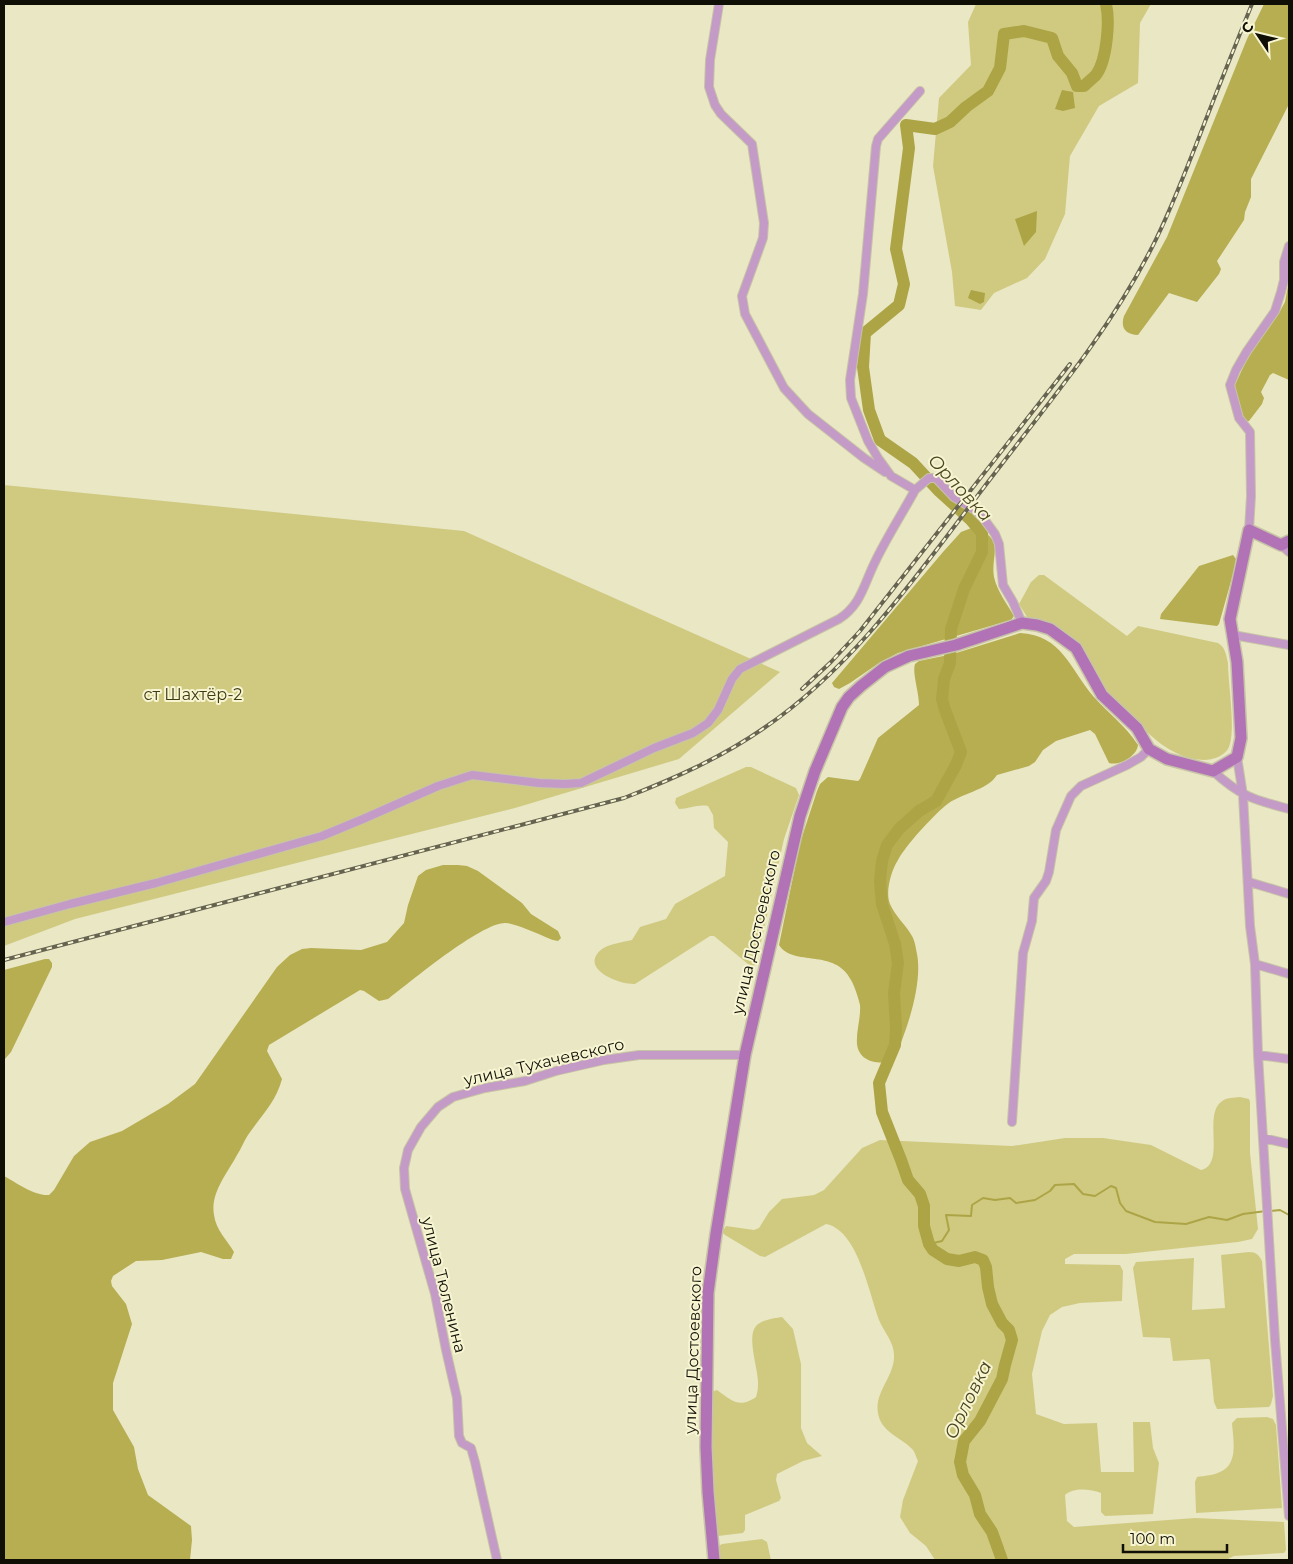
<svg xmlns="http://www.w3.org/2000/svg" width="1293" height="1564" font-family="Montserrat,sans-serif">
<style>
.green{fill:#d0ca81}
.forest{fill:#b6ae51}
.water{fill:#ada446}
.lines{fill:none;stroke-linecap:round;stroke-linejoin:round}
.stream{stroke:#ada446;stroke-width:2}
.river{stroke:#ada446;stroke-width:12}
.minor-casing{stroke:#c7c4a6;stroke-width:10}
.secondary-casing{stroke:#c7c4a6;stroke-width:14}
.minor{stroke:#c49ac7;stroke-width:8}
.secondary{stroke:#b273b6;stroke-width:11}
.rail-casing{stroke:#666450;stroke-width:4}
.rail{stroke:#f7f5d2;stroke-width:2;stroke-dasharray:5.5;stroke-linecap:butt}
.labels{text-anchor:middle;dominant-baseline:central;stroke-width:4;stroke-linejoin:round;paint-order:stroke}
.park-label{font-size:16px;fill:#3f3b13;stroke:#f7f5d2}
.street-label{font-size:16px;fill:#100f05;stroke:#f7f5d2}
.water-label{font-size:18px;font-style:italic;fill:#4a471f;stroke:#f7f5d2}
</style>
<rect width="100%" height="100%" fill="#eae7c5"/>
<!-- green -->
<path class="green" d="M976,4H1151L1140,23L1138,83L1099,106L1070,156L1065,214L1045,259L1027,278L994,293L981,310L955,306L952,272L933,166L939,98L971,65L968,22Z
M4,485L464,531L780,672L679,759L515,808L75,919L4,946Z
M1039,575H1044L1127,636L1138,626L1218,643C1226,648 1226,655 1228,663C1228,684 1236,729 1229,747C1225,756 1213,760 1204,760C1170,759 1148,733 1126,711C1119,704 1110,696 1105,688C1096,675 1091,658 1080,646C1066,631 1046,621 1027,617L1019,604L1031,582Z
M746,767H751L796,788L799,795L784,839L757,960L754,966L748,964L714,936H710L635,984C618,985 578,968 602,949C609,944 623,942 632,940L640,927L666,919L675,904L725,876L728,842L714,828L713,815L708,806C698,804 689,809 679,809L675,803L676,798Z
M1240,1097L1249,1099L1250,1102V1153L1258,1229L1252,1239L1238,1242L1126,1254H1074L1065,1259V1264L1120,1265L1123,1271L1122,1301L1080,1303L1062,1307L1050,1315L1042,1331L1032,1374L1036,1414L1064,1424L1097,1423L1101,1472H1134L1133,1422H1150L1153,1448L1159,1463L1153,1514L1105,1516L1101,1512V1493C1090,1489 1074,1487 1065,1495L1067,1521L1074,1527L1195,1518L1284,1522L1286,1550L1284,1553L1234,1556L1226,1560H935L926,1546L910,1533L900,1517L903,1500L918,1461C916,1457 915,1451 911,1448C899,1436 881,1432 878,1413C874,1392 895,1376 894,1355C894,1342 884,1332 879,1320C869,1294 858,1230 826,1224L765,1257L760,1256L725,1235L722,1232L726,1226L754,1230L759,1228L769,1212L782,1199L814,1195L824,1190L862,1148L880,1140L1012,1146L1065,1138H1103L1151,1145L1201,1170C1226,1164 1203,1116 1221,1102C1226,1097 1234,1098 1240,1097Z
M1249,1252C1256,1252 1259,1255 1262,1261L1273,1396L1271,1404L1269,1407L1217,1409L1214,1402L1210,1361L1209,1359L1173,1361L1170,1338L1143,1337L1133,1268L1136,1262L1194,1258L1192,1310L1225,1308L1221,1255Z
M782,1317L793,1329L801,1364V1428L807,1443L822,1456L803,1461L777,1474L776,1480L781,1498L779,1501L745,1515V1530L743,1533L718,1536L715,1531L712,1494L711,1392L717,1390C731,1400 739,1409 756,1397C757,1394 758,1389 758,1385C759,1371 746,1337 756,1326C761,1320 775,1318 782,1317Z
M1267,1417L1273,1419L1276,1425L1282,1508L1196,1513L1195,1482L1197,1477C1204,1476 1214,1475 1220,1472C1239,1464 1233,1439 1232,1423L1237,1418Z
M762,1539L767,1542L771,1560H718L717,1547L722,1544Z"/>
<!-- forest -->
<path class="forest" d="M1264,4H1289V104L1251,179V197L1245,212L1244,220L1217,261L1221,269L1219,274L1197,302L1169,293L1138,335C1126,335 1120,328 1124,316L1167,237L1247,39Z
M1289,281V380L1273,373L1270,375L1261,392L1264,398L1262,404L1249,421L1244,422L1233,389L1247,359L1279,313L1285,302Z
M974,527C1007,540 990,554 994,577C997,591 1007,604 1014,616L1011,620L898,653L879,663L850,683L839,689L834,687L832,683L943,552L961,532Z
M1233,555L1236,559L1235,567L1219,624L1217,626L1160,619L1161,614L1199,566Z
M1020,633C1062,635 1070,669 1093,696C1108,713 1126,726 1138,745C1137,756 1120,766 1109,763L1095,734L1090,730L1056,741L1043,750L1035,762L1029,766L997,775C987,791 960,793 945,806C932,817 906,845 898,860C891,871 885,892 890,904C895,916 906,925 912,936C915,941 916,949 917,954C923,984 906,1034 893,1061C878,1065 859,1062 857,1044C856,1031 861,1018 860,1005C858,997 855,987 851,980C835,948 793,967 779,945L800,843L817,791L820,784L828,777L858,781L860,779L878,738L919,705C919,692 912,673 915,664L919,661L953,654Z
M443,865H458L467,866L478,871L522,903L531,914L558,931L561,938L558,941L553,940C542,936 518,924 506,923C483,921 409,983 388,999L379,1001L364,991L360,990L269,1045L267,1051L282,1079C276,1102 261,1116 248,1135C244,1141 241,1149 237,1155C227,1174 210,1193 214,1215C216,1230 227,1240 234,1252L231,1259H223L201,1252L162,1260L136,1261L113,1276L111,1281L112,1286L126,1304L132,1324L113,1383V1410L134,1447L138,1469L148,1495L191,1526L192,1540L190,1560H4V1176C17,1183 34,1196 49,1195L54,1190L74,1156L90,1142L122,1131L168,1104L195,1084L277,967L290,955L302,949L311,948L361,950L387,942L404,923L408,905L418,876L426,870Z
M45,959H49L52,963V967L11,1052L4,1060V970Z"/>
<!-- water -->
<path class="water" d="M1062,90L1073,92L1075,108L1063,111L1055,109Z
M1037,211L1036,232L1024,246L1015,219Z
M971,290L985,293L984,302L980,304L968,298Z"/>
<g class="lines">
<!-- stream -->
<path class="stream" d="M1271,1211L1280,1210L1289,1215
M929,1244L942,1241L949,1230L946,1215L971,1216L972,1205L983,1198L995,1200L1010,1198L1016,1203L1035,1200L1050,1191L1055,1185L1074,1184L1083,1194L1095,1196L1111,1186L1116,1188L1120,1203L1126,1211L1155,1222L1186,1224L1209,1217L1227,1220L1243,1214L1266,1211"/>
<!-- river -->
<path class="river" d="M1002,1560L992,1532L980,1514L975,1495L963,1475L960,1462L964,1441L980,1421L1002,1379L1005,1365L1012,1340L1009,1330L1002,1323L992,1304L988,1287L986,1267L983,1260L975,1257L959,1261L947,1259L933,1250L929,1244L924,1226V1206L920,1194L908,1180L901,1160L882,1112L879,1083L895,1045L896,1028L894,993L898,963L895,944L882,904L880,881L882,861L887,845L899,829L919,811L936,801L956,765L961,752L945,710L942,699L944,679L950,663L951,629L964,589L982,552V533L971,520L938,490L913,463L880,440L869,410L863,367L865,333L899,305L904,284L896,249L909,148L906,125L935,129L950,122L966,107L988,91L1000,68L1004,34L1024,31L1052,38L1058,56L1072,73L1077,86H1084C1088,82 1092,79 1096,75C1107,60 1110,21 1106,4"/>
<!-- minor casing -->
<g class="minor-casing">
<path id="minor" d="M719,4L710,60L709,87L715,105L721,114L752,144L764,223L763,238L742,296L745,314L784,388L808,414L864,458L885,472
M920,91L878,139L876,146L863,294L850,380L851,398L868,441L878,458L891,476L915,490L929,478H936L954,497L975,510L984,519L995,534L999,544L1003,585L1013,602L1022,623
M1249,530L1251,496L1250,432L1239,418L1230,385L1236,370L1247,351L1275,311L1281,292L1284,280V262L1289,246
M1281,545L1289,552
M1233,635L1289,645
M1237,757L1243,795L1250,926L1255,964L1258,1055L1275,1340L1289,1516
M1213,771C1240,796 1254,800 1289,809
M1249,882L1289,894
M4,922L70,904L156,883L322,836L363,819L438,786L472,775L539,783L565,784L581,783L654,748L693,733L708,723L718,710L732,679L740,669L839,619C861,605 864,584 875,562C887,537 902,514 915,490
M1255,964L1289,974
M1258,1055L1289,1059
M1012,1122L1023,953L1032,921L1034,898L1046,881L1049,872L1056,830L1071,796L1081,786L1127,765L1141,757L1149,749
M1263,1138L1289,1144
M497,1560L475,1462L471,1448L462,1443L459,1436L457,1398L446,1350L435,1294L405,1189L404,1168L408,1150L421,1127L438,1107L453,1097L485,1088L525,1081L556,1071L604,1060L639,1055H745"/>
</g>
<!-- secondary casing -->
<g class="secondary-casing">
<path id="secondary" d="M714,1560L708,1492L706,1447L708,1293L716,1234L745,1055L800,816L815,771L842,707L849,697L861,686L885,667L909,656L956,645L1022,623L1037,625L1050,629L1076,648L1102,695L1137,728L1149,749L1167,759L1213,771L1237,757L1241,738L1237,662L1230,619L1249,530L1281,545L1289,541"/>
</g>
<!-- minor -->
<use href="#minor" class="minor"/>
<!-- secondary -->
<use href="#secondary" class="secondary"/>
<!-- rail casing -->
<g class="rail-casing">
<path id="rail" d="M802,689L831,662L860,631L1070,364
M4,960L624,798C673,779 721,758 764,728C860,663 928,559 998,469C1051,400 1107,333 1148,255C1167,220 1181,182 1196,145C1214,98 1233,51 1252,4"/>
</g>
<!-- rail -->
<use href="#rail" class="rail"/>
</g>
<g class="labels">
<!-- park labels -->
<g class="park-label">
<text x="193" y="694">ст Шахтёр-2</text>
</g>
<!-- street labels -->
<g class="street-label">
<text transform="translate(756 932) rotate(-77)">улица Достоевского</text>
<text transform="translate(544 1062) rotate(-13)">улица Тухачевского</text>
<text transform="translate(444 1285) rotate(76)">улица Тюленина</text>
<text transform="translate(693 1350) rotate(-88)">улица Достоевского</text>
</g>
<!-- water labels -->
<g class="water-label">
<text transform="translate(960 488) rotate(47)">Орловка</text>
<text transform="translate(968 1400) rotate(-64)">Орловка</text>
</g>
</g>
<!-- border -->
<rect width="1293" height="1564" fill="none" stroke="#100f05" stroke-width="10"/>
<!-- north arrow -->
<g transform="translate(1258 35) rotate(305)" stroke="#f7f5d2" stroke-width="4" paint-order="stroke">
<path d="M0-4L9 19L0 12L-9 19Z" fill="#100f05"/>
<text y="-8" font-size="14" font-weight="bold" text-anchor="middle" fill="#100f05">С</text>
</g>
<!-- scale -->
<path d="M1123 1544v8h104v-8" fill="none" stroke="#100f05" stroke-width="2.5"/>
<text x="1130" y="1544" font-size="15" fill="#100f05" stroke="#f7f5d2" stroke-width="4" paint-order="stroke">100 m</text>
</svg>
